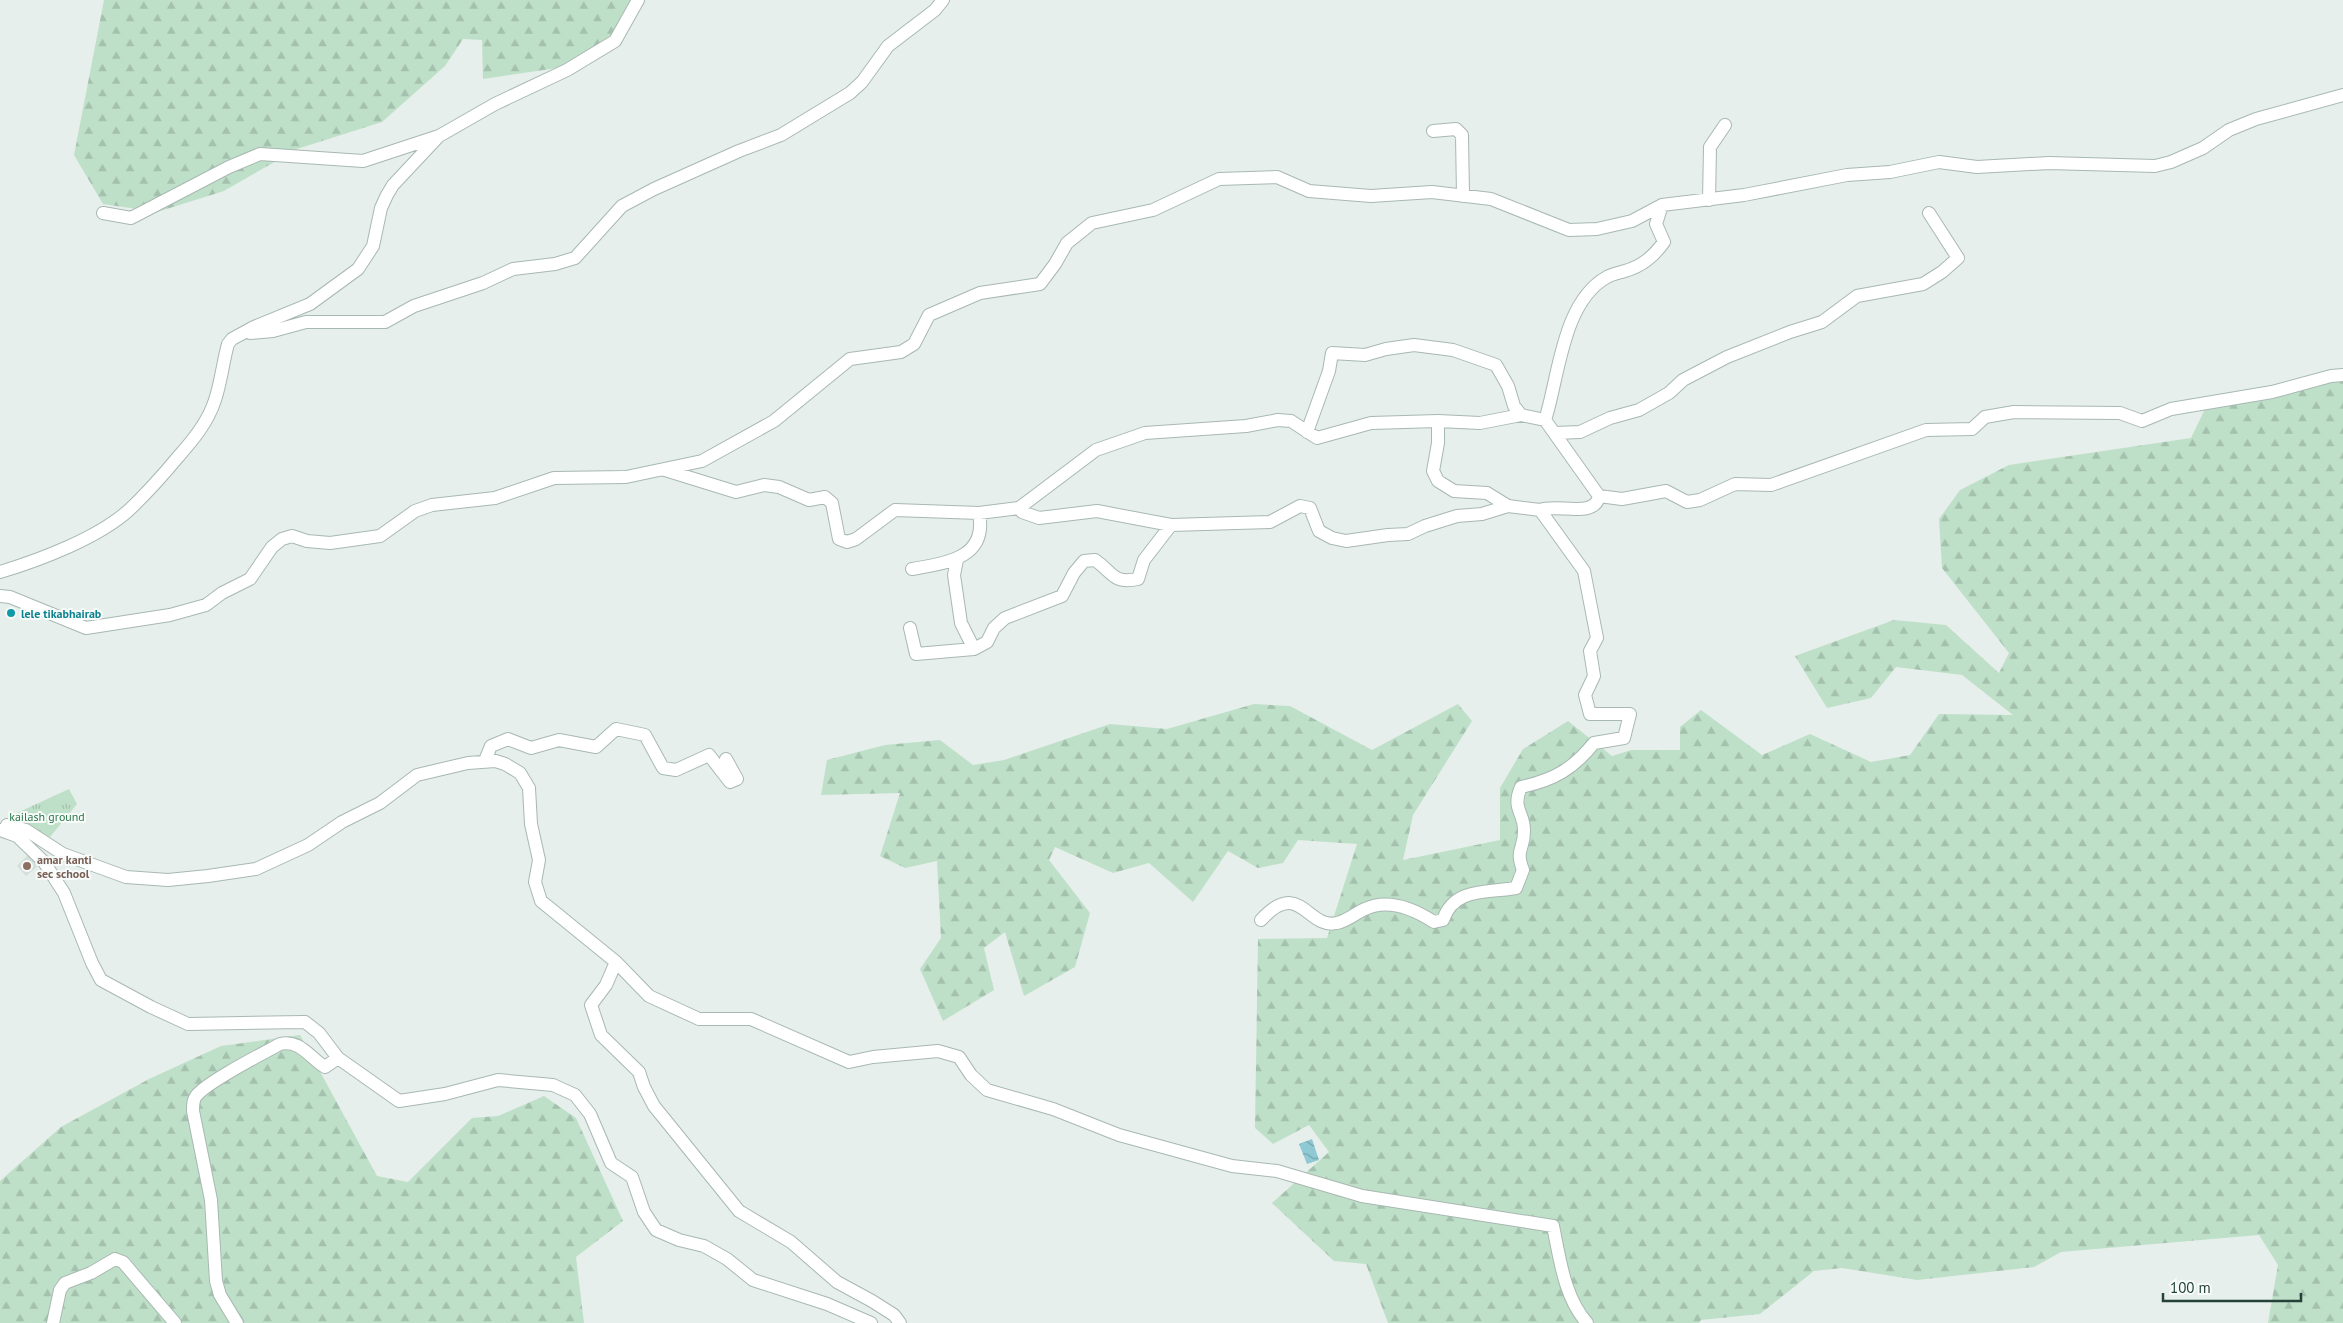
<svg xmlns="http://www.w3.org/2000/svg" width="2343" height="1323" font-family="'PT Sans',sans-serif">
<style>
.built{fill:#d4dfda}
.forest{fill:url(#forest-firs)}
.park{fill:url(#park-tufts)}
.water{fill:url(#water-waves)}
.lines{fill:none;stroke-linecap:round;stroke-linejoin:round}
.minor-casing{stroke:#a8b8b2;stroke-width:14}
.minor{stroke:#fff;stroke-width:12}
.culture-dot{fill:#0f9aa8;stroke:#f7fbf9;stroke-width:2}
.education-dot{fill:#8d6e63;stroke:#f7fbf9;stroke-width:2}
.labels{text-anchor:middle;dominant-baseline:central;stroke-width:4;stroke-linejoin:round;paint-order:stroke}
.culture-label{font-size:12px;font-weight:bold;fill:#0d838f;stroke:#f7fbf9;text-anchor:start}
.park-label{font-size:12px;fill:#2d7a4b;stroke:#f7fbf9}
.education-label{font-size:12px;font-weight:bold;fill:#785e54;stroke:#f7fbf9;text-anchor:start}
</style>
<defs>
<pattern id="forest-firs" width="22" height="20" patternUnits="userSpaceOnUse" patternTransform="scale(1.25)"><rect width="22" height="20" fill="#bfe0c8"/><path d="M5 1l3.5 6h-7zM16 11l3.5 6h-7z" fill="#a4c1ad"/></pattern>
<pattern id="park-tufts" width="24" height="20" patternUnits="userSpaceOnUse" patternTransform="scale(1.25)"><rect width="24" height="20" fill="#bfe0c8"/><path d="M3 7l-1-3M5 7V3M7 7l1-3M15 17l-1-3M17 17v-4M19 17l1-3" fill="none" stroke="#a4c1ad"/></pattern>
<pattern id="water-waves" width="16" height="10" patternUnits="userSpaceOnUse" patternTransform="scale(1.25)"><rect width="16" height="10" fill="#8ec9d4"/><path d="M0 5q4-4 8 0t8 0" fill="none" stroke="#74a5ad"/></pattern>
</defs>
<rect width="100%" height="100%" fill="#e6efeb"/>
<!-- built -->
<path class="built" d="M28,855L38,866L26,876L17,866Z"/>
<!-- forest -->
<path class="forest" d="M104,0H640L618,28L577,65L483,79L482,40L463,39L445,66L382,122L297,149L224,191L157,212L103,204L74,155Z
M2335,380H2343V1323H2268L2278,1265L2259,1235L2061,1252L2034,1267L1917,1280L1842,1268L1814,1271L1760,1314L1701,1320L1699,1323H1388L1366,1264L1334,1261L1272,1203L1329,1152L1309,1125L1273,1144L1255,1128L1258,939L1327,938L1357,844L1298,840L1283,863L1258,868L1228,851L1193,902L1149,863L1113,873L1055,847L1049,860L1090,913L1075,967L1024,996L1005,932L984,948L994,990L943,1021L920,969L941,938L937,861L905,868L880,856L900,793L821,795L827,760L885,745L940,740L973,765L1004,760L1110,724L1167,729L1254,704L1290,706L1372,750L1458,704L1472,721L1413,815L1403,860L1500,840V788L1523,749L1568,721L1612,756L1631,750H1680V727L1701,710L1762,755L1810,734L1871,762L1910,755L1939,714L2013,715L1962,675L1896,667L1871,698L1827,708L1795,656L1894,620L1946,625L1999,673L2009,653L1942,568L1939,519L1960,490L2009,465L2191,438L2205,409Z
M300,1035L377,1176L408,1182L472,1118L498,1116L544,1096L576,1118L623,1221L576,1257L584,1323H0V1181L61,1127L149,1079L221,1046Z"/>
<!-- park -->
<path class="park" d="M69,789L77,804L50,837L8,817Z"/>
<!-- water -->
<path class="water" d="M1312,1139L1319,1160L1307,1164L1299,1144Z"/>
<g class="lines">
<!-- minor casing -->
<g class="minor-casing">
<path id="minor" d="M1433,131L1456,129L1462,135L1463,196
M1709,200L1710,147L1725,125
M103,213L131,218L229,167L260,154L363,161L439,136
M250,333L273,331L306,322H385L414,306L483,283L513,269L555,264L575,258L622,206L654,189L739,151L781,135L850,93L862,82L888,46L935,10L943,0
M1545,420C1559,377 1562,302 1607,277C1612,274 1619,273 1625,271C1642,266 1653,257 1664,242L1656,224L1662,205
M1307,432L1329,371L1332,353L1365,355L1386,349L1414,345L1453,350L1496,365L1508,386L1514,406L1521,415
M1555,433L1580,432L1610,418L1639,410L1669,393L1683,380L1727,357L1790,332L1822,322L1857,296L1923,284L1942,272L1958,258L1929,213
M665,470L736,492L764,485L779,487L809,500L825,497L832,503L839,539L847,542L856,539L895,510L979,513L1019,508L1096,450L1145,433L1246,426L1278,420L1291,421L1317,438L1371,423L1438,421L1480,423L1521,415L1545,420L1599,496L1622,499L1666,491L1687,502L1700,500L1735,484L1771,485L1926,430L1972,429L1985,417L2014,412L2120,413L2142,421L2171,409L2272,392L2331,376L2343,375
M1019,508L1022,512L1039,518L1097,511L1171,525L1270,522L1300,506L1310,508L1319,531L1332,538L1346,541L1388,535L1408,534L1425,526L1457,516L1482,514L1508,506
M1540,510C1557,503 1595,519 1599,496
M912,569C945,563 988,559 979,513
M0,572C40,560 98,538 129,510C147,493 163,475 178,457C193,440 208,422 215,400C221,382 223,362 228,344L232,339L254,327L310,304L358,269L373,246L381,208L387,195L393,185L439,136L495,104L567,70L615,41L638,0
M0,596L10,597L86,628L170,615L206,605L222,593L250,579L272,547L282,539L292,536L307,541L330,543L380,536L415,511L432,505L495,498L554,478L626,477L702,461L774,421L850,359L901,352L914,344L929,315L980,293L1040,284L1055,264L1067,243L1092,223L1153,210L1219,179L1277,177L1309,191L1371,196L1432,192L1491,199L1569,230L1597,229L1632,221L1662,205L1744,195L1847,175L1890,172L1939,162L1977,167L2049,163L2155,166L2171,162L2203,148L2229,130L2256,119L2343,95
M910,628L916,654L974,649L961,623L954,575L957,560
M974,649L987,642L994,628L1005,618L1062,596L1074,573L1084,561L1095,560C1114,573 1112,584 1138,579L1144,560L1171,525
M726,759L737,779L730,782L709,755L676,770L663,768L645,735L616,729L596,747L559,740L531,748L508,739L491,746L486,758L505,764L520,773L529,788L531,824L539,860L535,882L541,901L616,962L649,996L699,1019H751L849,1062L873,1057L938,1051L959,1057L971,1075L987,1090L1053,1109L1119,1135L1232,1166L1277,1171L1362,1196L1553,1226C1560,1259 1564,1297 1587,1323
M7,825L26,830L63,854L126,877L168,880L208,876L256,869L308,845L342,822L380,803L417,775L468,763L495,761
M0,830L17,836L44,862L64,893L92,963L101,980L151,1007L188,1024L305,1022L319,1033L338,1058L399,1101L445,1094L498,1080L553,1085L575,1095L590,1114L611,1163L632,1177L644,1212L656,1230L679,1240L704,1246L727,1259L753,1280L827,1304L871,1323
M1261,920C1300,877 1307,930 1337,923C1347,921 1356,913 1365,909C1388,898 1414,909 1434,922L1443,920C1454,887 1487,893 1516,888L1523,870C1515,849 1524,850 1524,832C1525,812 1511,810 1521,787C1554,780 1573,769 1594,743L1624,738L1630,714H1590L1585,695L1594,676L1590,651L1597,638L1584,571L1540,510L1508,506L1487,493L1454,491L1438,481L1433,471L1438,443V421
M616,962L606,985L591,1005L601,1035L639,1072L644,1087L654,1106L739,1211L791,1242L837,1282L872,1301L894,1315L900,1323
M53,1323L60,1290L65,1283L91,1273L115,1259L123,1262L175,1323
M237,1323L220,1295L216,1281L211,1200L193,1111C193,1105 193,1100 196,1096C208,1081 262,1054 280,1044C300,1039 310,1058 325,1067L338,1058"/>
</g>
<!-- minor -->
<use href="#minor" class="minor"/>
</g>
<!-- markers -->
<circle class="culture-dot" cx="11" cy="613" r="5"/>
<circle class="education-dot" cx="27" cy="866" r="5"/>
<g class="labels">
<!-- culture labels -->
<g class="culture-label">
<text x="21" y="613">lele tikabhairab</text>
</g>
<!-- park labels -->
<g class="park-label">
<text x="47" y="816">kailash ground</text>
</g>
<!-- education labels -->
<g class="education-label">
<text x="37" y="859">amar kanti<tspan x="37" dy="14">sec school</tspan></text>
</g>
</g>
<!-- scale -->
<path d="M2163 1293v8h138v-8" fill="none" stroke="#24423a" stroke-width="2.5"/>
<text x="2170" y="1293" font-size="15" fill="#24423a" stroke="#f7fbf9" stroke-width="4" paint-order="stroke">100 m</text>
</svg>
